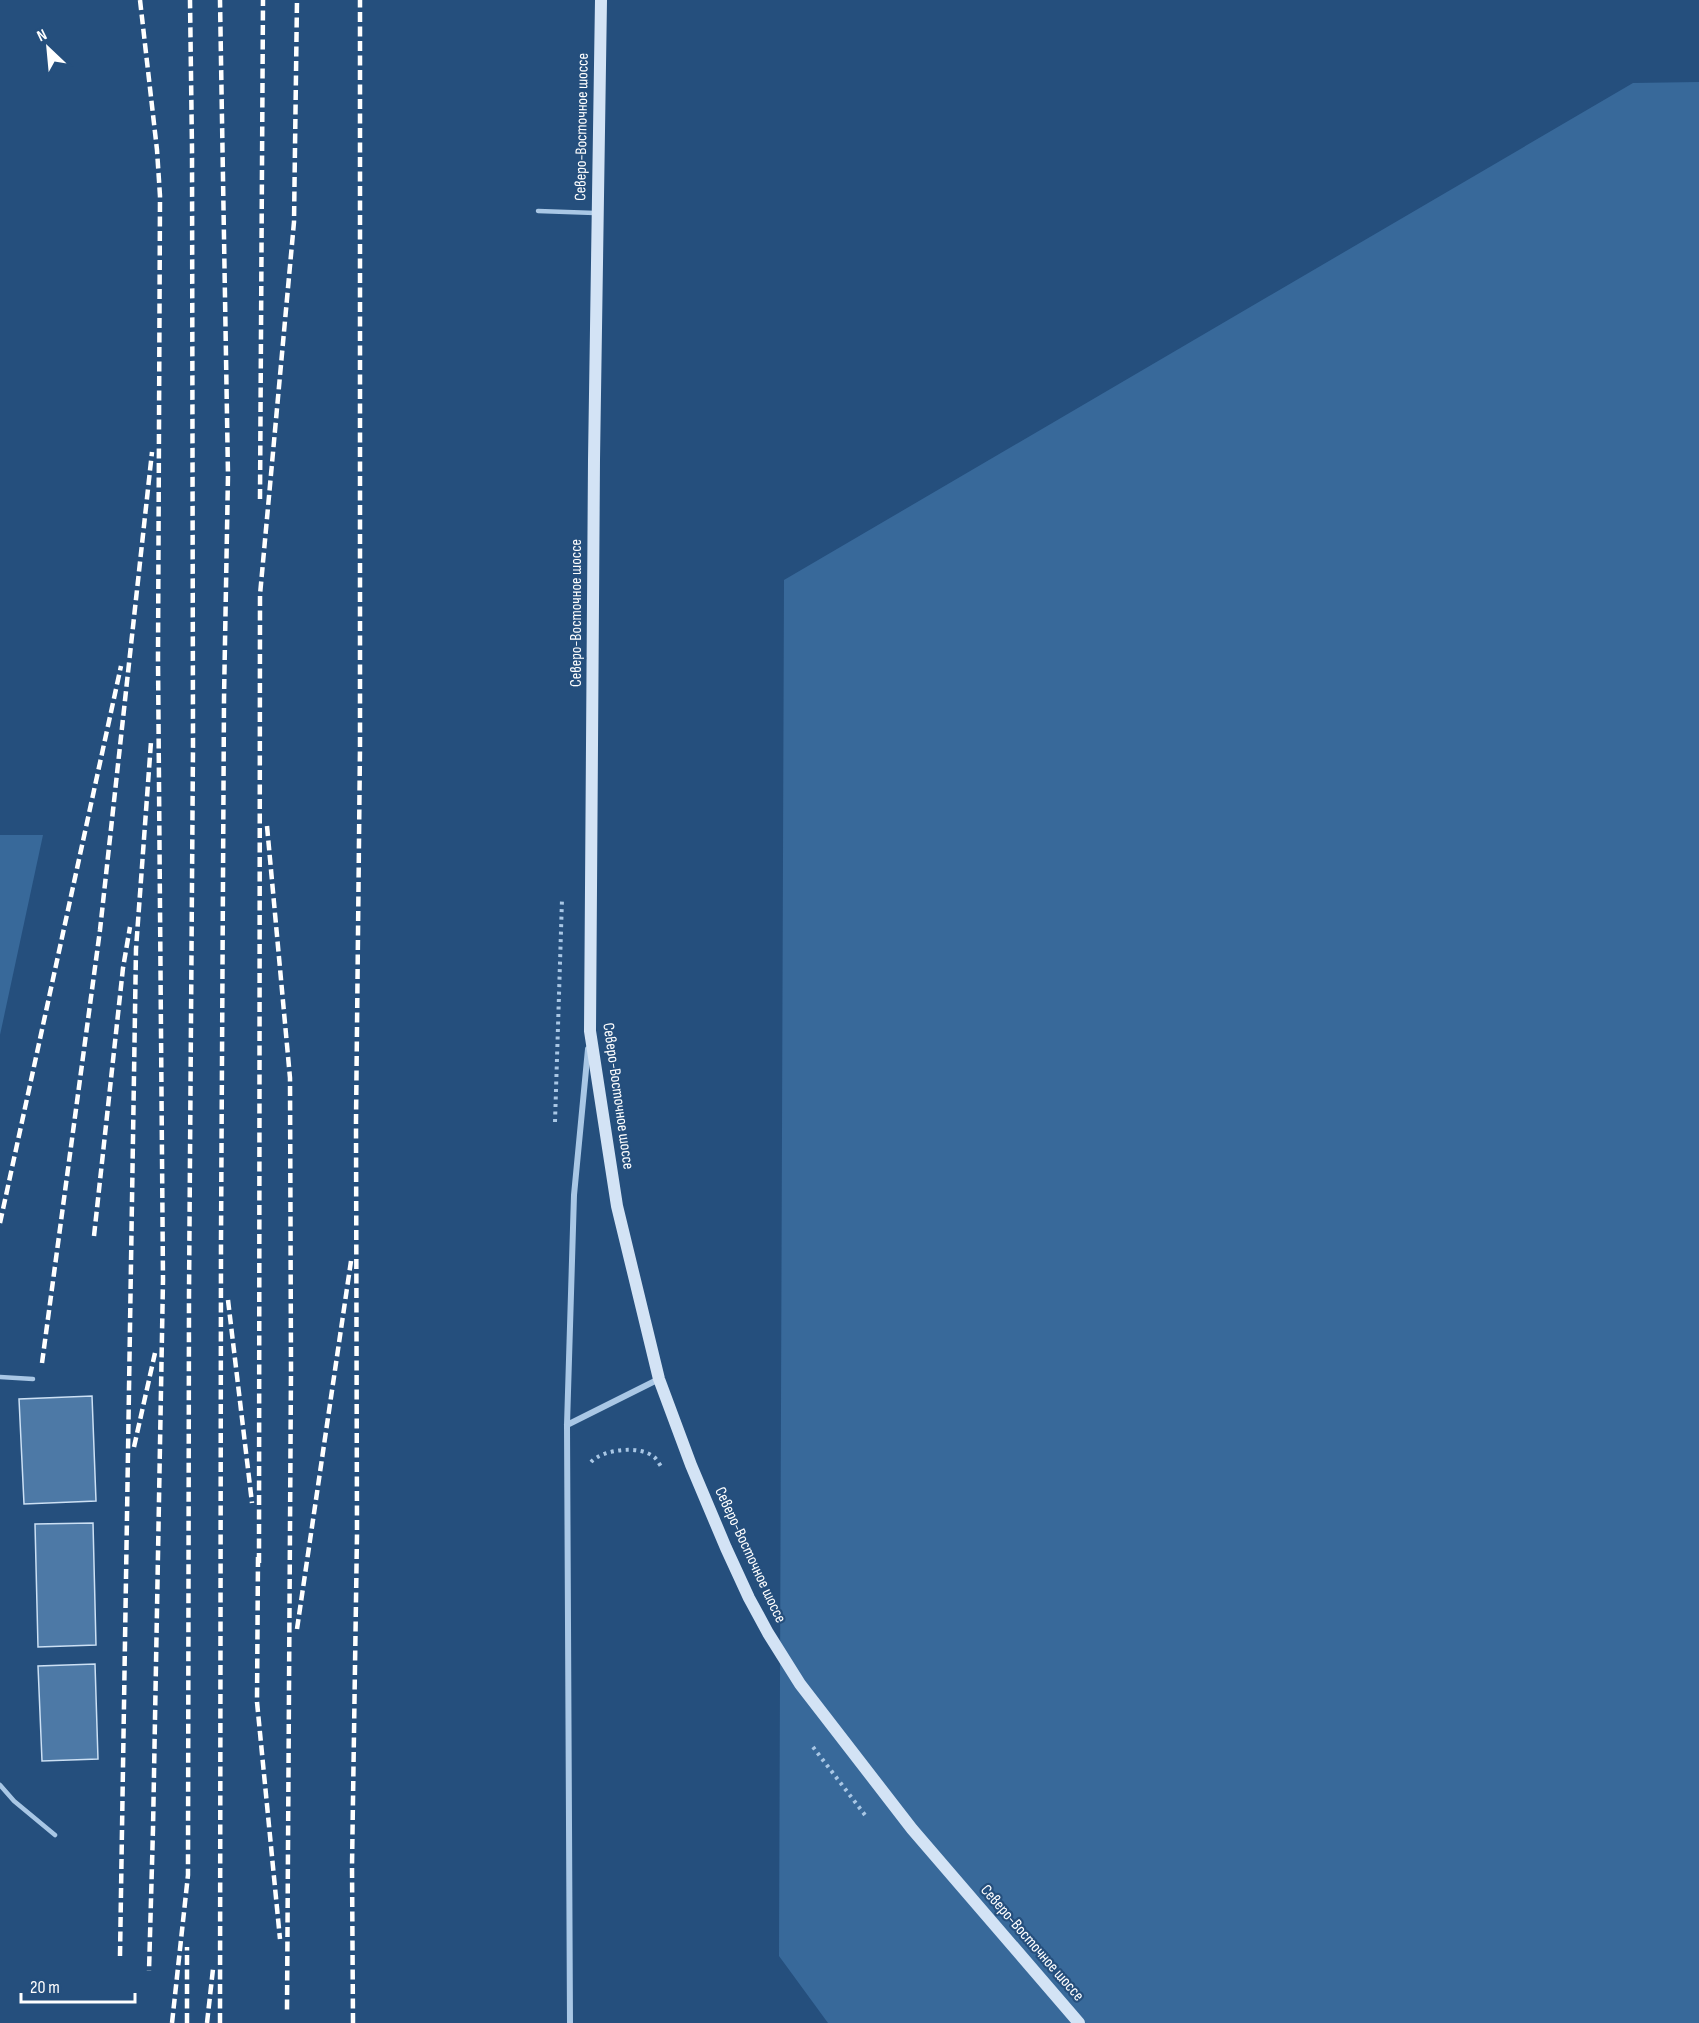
<svg xmlns="http://www.w3.org/2000/svg" width="1699" height="2023" font-family="'Sofia Sans Condensed',sans-serif">
<style>
.green{fill:#38699a}
.building{fill:#4d79a6;stroke:#cce0f4;stroke-width:1.5}
.lines{fill:none;stroke-linecap:round;stroke-linejoin:round}
.path{stroke:#a9c7e5;stroke-width:4;stroke-dasharray:3 4.5;stroke-linecap:butt}
.lane{stroke:#a9c7e5;stroke-width:4.5}
.street{stroke:#a9c7e5;stroke-width:6}
.secondary{stroke:#d3e3f5;stroke-width:12}
.rail{stroke:#fff;stroke-width:4.5;stroke-dasharray:10 4.5;stroke-linecap:butt}
.labels{text-anchor:middle;dominant-baseline:central;stroke-width:4.5;stroke-linejoin:round;paint-order:stroke}
.street-label{font-size:16px;fill:#fff;stroke:#254f7d}
</style>
<rect width="100%" height="100%" fill="#254f7d"/>
<!-- green -->
<path class="green" d="M1699,82V2023H828L779,1956L784,580L1633,83Z
M0,835H43L0,1035Z"/>
<!-- building -->
<path class="building" d="M92,1396L96,1501L24,1504L19,1399Z
M93,1523L96,1645L38,1647L35,1524Z
M95,1664L98,1759L42,1761L38,1666Z"/>
<g class="lines">
<!-- path -->
<path class="path" d="M555,1122L562,899
M591,1462C603,1449 640,1445 654,1457C658,1460 660,1466 663,1469
M813,1747L865,1815"/>
<!-- lane -->
<path class="lane" d="M538,211L595,213
M0,1377L33,1379
M0,1785L14,1801L55,1835"/>
<!-- street -->
<path class="street" d="M567,1425L659,1379
M570,2023L567,1425L574,1195L588,1049"/>
<!-- secondary -->
<path class="secondary" d="M601,0L594,460L590,1031L617,1206L659,1379L691,1465L726,1548L749,1598L768,1633L800,1684L912,1829L1079,2023"/>
<!-- rail -->
<path class="rail" d="M140,0L157,150L160,196L158,659L163,1280L153,1829L149,1971
M260,499L263,0
M267,826L290,1078L291,1368L287,2010
M0,1223L121,666
M94,1236L123,968L130,927
M228,1300L252,1503
M42,1363L100,930L152,452
M134,1447L155,1353
M258,1557L257,1702L280,1939
M259,1563L260,595L294,222L297,0
M297,1629L351,1261
M120,1956L136,949L151,742
M172,2023L188,1875L189,1295L193,746L192,148L190,0
M187,2023V1947
M207,2023L213,1969
M220,2023L221,1240L224,698L228,475L220,0
M353,2023L352,1866L357,1534L356,1121L360,747V0"/>
</g>
<g class="labels">
<!-- street labels -->
<g class="street-label">
<text transform="translate(582 127) rotate(-89)">Северо-Восточное шоссе</text>
<text transform="translate(576 613) rotate(-90)">Северо-Восточное шоссе</text>
<text transform="translate(618 1096) rotate(82)">Северо-Восточное шоссе</text>
<text transform="translate(750 1555) rotate(65)">Северо-Восточное шоссе</text>
<text transform="translate(1032 1943) rotate(49)">Северо-Восточное шоссе</text>
</g>
</g>
<!-- north arrow -->
<g transform="translate(48 48) rotate(334)" stroke="#254f7d" stroke-width="4.5" paint-order="stroke">
<path d="M0-4.5L10 22L0 15L-10 22Z" fill="#ffffff"/>
<text y="-9" font-size="16" font-weight="bold" text-anchor="middle" fill="#ffffff">N</text>
</g>
<!-- scale -->
<path d="M21 1993v9h114v-9" fill="none" stroke="#ffffff" stroke-width="3"/>
<text x="30" y="1993" font-size="18" fill="#ffffff" stroke="#254f7d" stroke-width="4.5" paint-order="stroke">20 m</text>
</svg>
